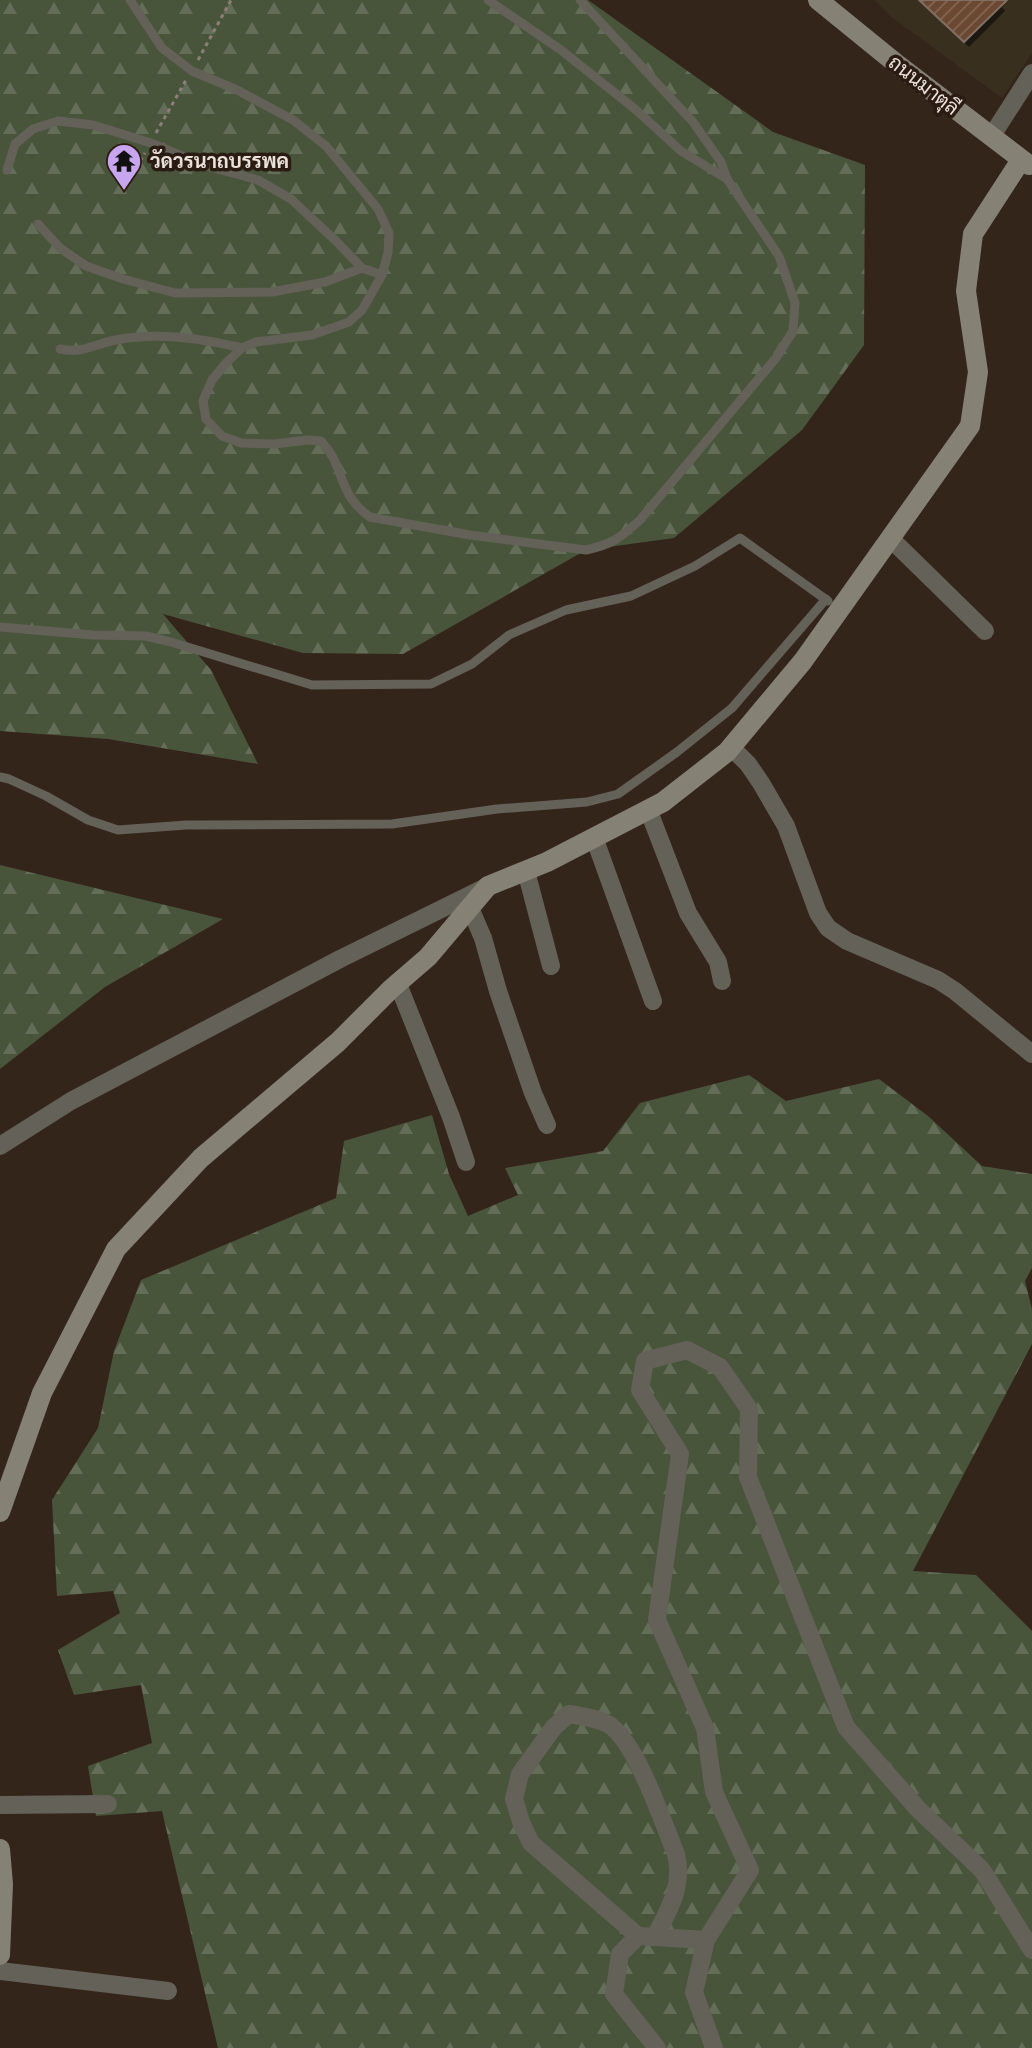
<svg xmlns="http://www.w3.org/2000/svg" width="1032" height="2048" font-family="Rubik,Sarabun,sans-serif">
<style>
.education{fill:#392f1f}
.forest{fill:url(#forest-firs)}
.shadow{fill:#0007}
.building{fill:url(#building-hatch);stroke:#816f64;stroke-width:2}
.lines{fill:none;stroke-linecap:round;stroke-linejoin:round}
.path{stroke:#8b7f77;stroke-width:3;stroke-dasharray:4 4;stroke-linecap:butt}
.lane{stroke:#646159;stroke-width:9}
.street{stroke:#646159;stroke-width:18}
.secondary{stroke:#858174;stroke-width:20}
.labels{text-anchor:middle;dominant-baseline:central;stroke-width:7;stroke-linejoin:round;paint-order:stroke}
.street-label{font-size:20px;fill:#ebe1db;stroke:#2a1c12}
.poi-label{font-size:20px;font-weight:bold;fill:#ebe1db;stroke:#2a1c12;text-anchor:start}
</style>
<defs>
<pattern id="forest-firs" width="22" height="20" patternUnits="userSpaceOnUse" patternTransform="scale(2)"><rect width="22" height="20" fill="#49553b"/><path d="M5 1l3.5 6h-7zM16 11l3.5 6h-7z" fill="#636d57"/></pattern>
<pattern id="building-hatch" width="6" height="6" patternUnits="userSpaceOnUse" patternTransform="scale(2)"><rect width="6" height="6" fill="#6a4831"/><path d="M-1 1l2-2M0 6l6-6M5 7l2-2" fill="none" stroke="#7f624e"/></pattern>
</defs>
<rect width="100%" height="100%" fill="#34251b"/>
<!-- education -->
<path class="education" d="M874,0H1032V53L1002,98L890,16Z"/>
<!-- forest -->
<path class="forest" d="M0,0H588L773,132L865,165L864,345L802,430L674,538L586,550L403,654L303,653L163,614L211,670L258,764L108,739L0,731Z
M0,865L223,919L105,987L0,1069Z
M749,1075L786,1101L879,1079L928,1116L982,1166L1032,1174V1268L1025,1281L1032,1309V1344L913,1571L976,1575L1032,1631V2048H218L162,1811L96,1816L88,1766L152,1743L141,1685L74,1695L58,1650L120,1613L113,1591L57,1596L52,1500L98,1428L114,1351L141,1280L336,1198L344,1141L432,1115L449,1174L468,1216L518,1195L505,1168L603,1151L640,1103Z"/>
<!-- shadow -->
<path class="shadow" d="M918,0H997L1005,11L969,47Z"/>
<!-- building -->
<path class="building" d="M919,0H1007L964,42Z"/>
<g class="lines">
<!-- path -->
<path class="path" d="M198,60L231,0
M156,133L186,80
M140,161L145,153"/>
<!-- lane -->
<path class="lane" d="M130,0L162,48L192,71L235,89L293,120L326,146L378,209L389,233L388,253L382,275L362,310L349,322L312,335L256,342L242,348L227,362L212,380L203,401L206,419L222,436L241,443L274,444L308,440L321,441C346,467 336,493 370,517L470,535L586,550C613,544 620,538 640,520L776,358L793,331L795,303L779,256L727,179L721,162L693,122L580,0
M488,0L561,50L635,109L681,151L727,179
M7,170L15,144L33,129L58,121L93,125L151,143L203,165L258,180L291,199L336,241L362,268L382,275
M38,224L60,248L86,266L123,279L175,293L272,292L325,282L362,268
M60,349C83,354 94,344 116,340C158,332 200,338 242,348
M0,627L93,635L146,636L171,642L312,685L431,684L472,664L509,635L566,610L631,596L695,566L740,538L828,601
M0,777L9,779L46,796L88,820L118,830L186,825L392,824L497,809L587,802L618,794L677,752L732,708L826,599"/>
<!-- street -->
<path class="street" d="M991,137L1032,73
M891,539L985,631
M731,747L748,764L761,783L786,826L818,913L828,928L847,941L938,980L955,991L1032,1054
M648,809L688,913L718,962L722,981
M594,837L653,1001
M526,871L551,966
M470,908L483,938L498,991L533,1093L547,1125
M398,984L451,1117L466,1162
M0,1146L71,1101L340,959L486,887
M0,1805L108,1804
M638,1936L531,1843L521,1822L514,1799L520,1774L554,1727L569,1714C582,1716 595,1718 606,1723C635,1737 663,1823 676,1854C684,1886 669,1909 655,1937
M0,1971L168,1991
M657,2048L614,1994L620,1954L638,1936L706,1940
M714,2048L694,1992L706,1940L750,1870L714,1792L705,1728L657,1620L680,1454L640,1390L645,1361L687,1350L720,1367L749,1409L748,1477L846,1727L918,1809L982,1870L1032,1950"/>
<!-- secondary -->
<path class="secondary" d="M818,0L898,65L1029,165
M0,1512L42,1393L116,1249L201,1158L338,1042L391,989L428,957L488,886L547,862L663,802L727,752L803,661L970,426L978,372L966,291L973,234L1021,160
M0,1849L3,1884L0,1955"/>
</g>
<!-- icons -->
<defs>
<g id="temple-pin" transform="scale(1.8)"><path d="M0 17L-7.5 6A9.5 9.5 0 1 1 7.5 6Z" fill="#c8a6ef" stroke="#2a1c12"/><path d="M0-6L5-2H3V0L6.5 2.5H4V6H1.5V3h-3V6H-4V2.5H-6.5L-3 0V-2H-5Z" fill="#111"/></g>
</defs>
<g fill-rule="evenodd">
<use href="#temple-pin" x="124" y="161"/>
</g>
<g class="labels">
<!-- street labels -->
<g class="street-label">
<text transform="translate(924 85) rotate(38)">ถนนมาตุลี</text>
</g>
<!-- poi labels -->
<g class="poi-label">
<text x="150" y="161">วัดวรนาถบรรพค</text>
</g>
</g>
</svg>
